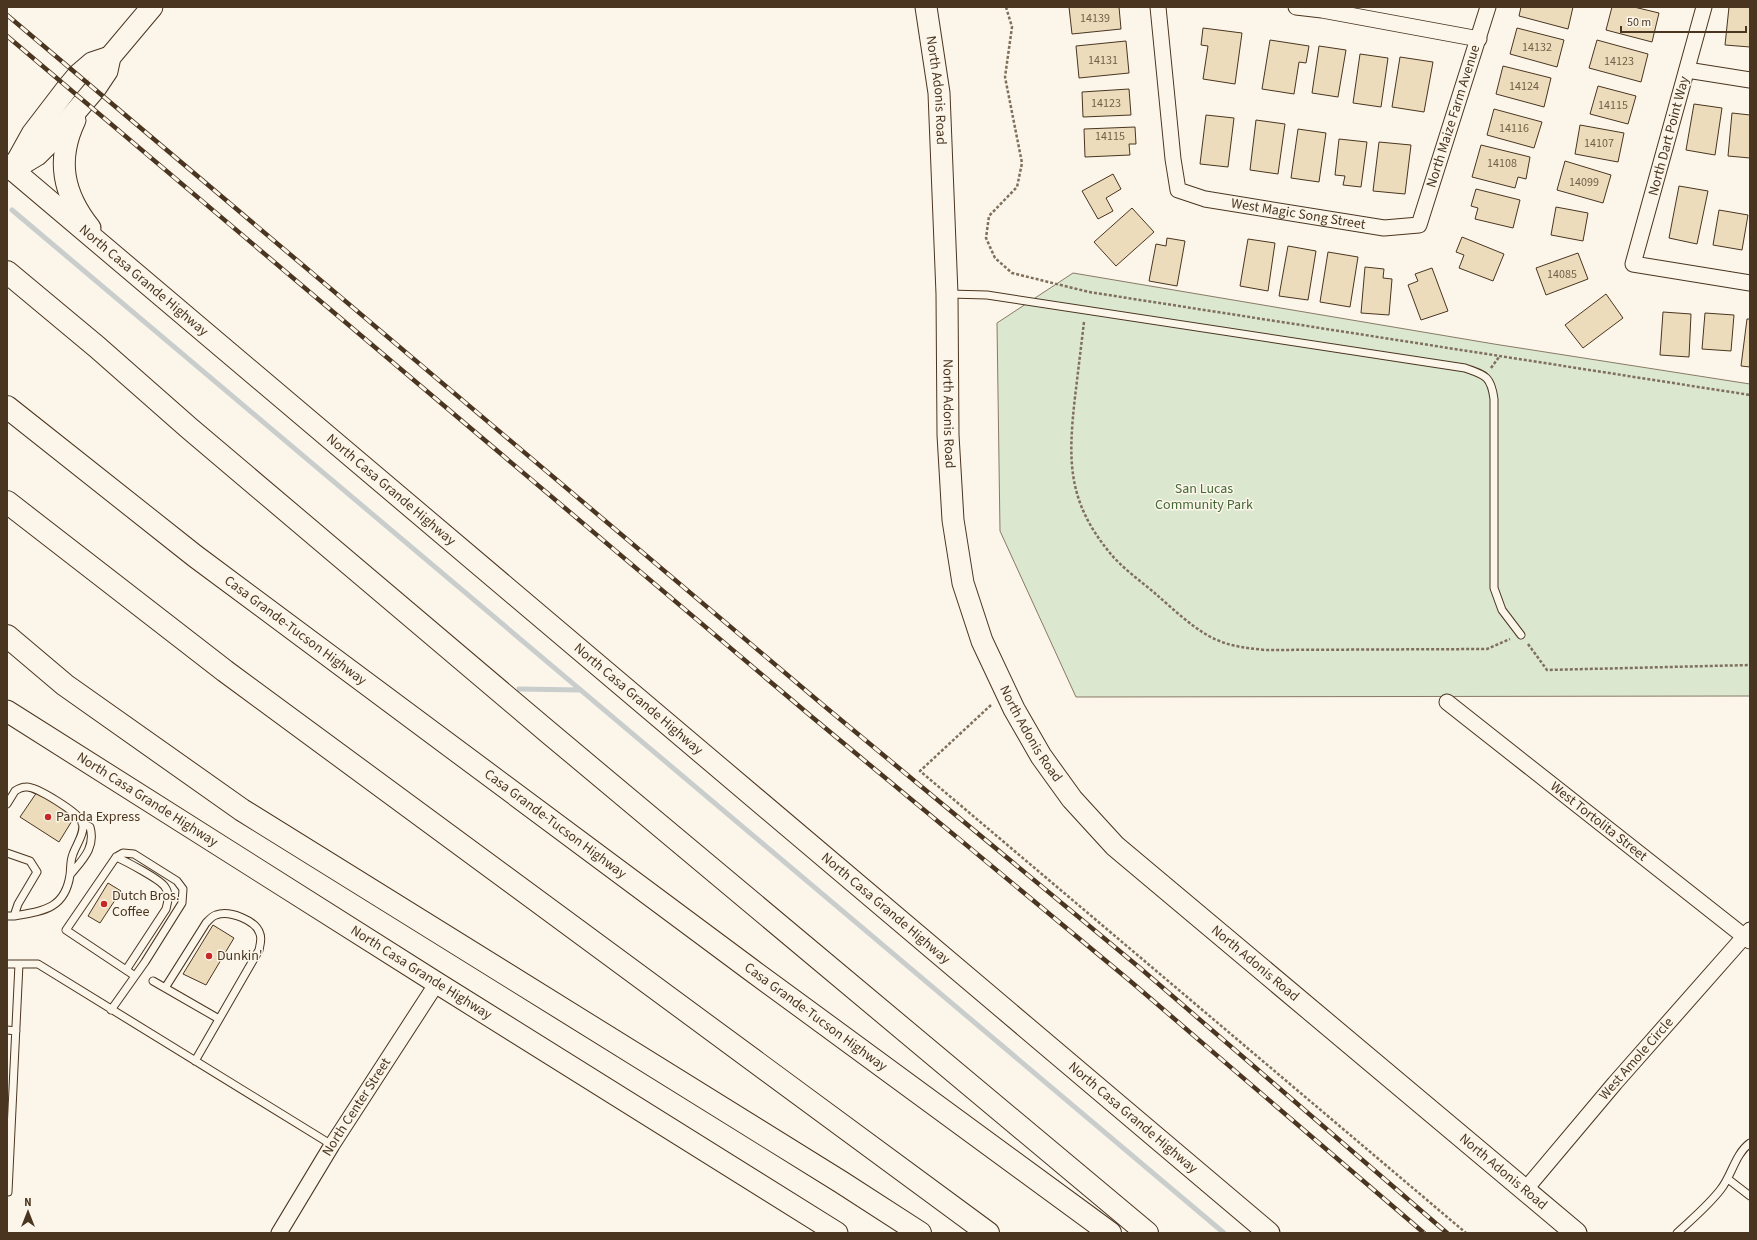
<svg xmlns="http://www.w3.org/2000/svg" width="1757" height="1240" font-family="'Source Sans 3',sans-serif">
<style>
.green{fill:#dce7d0;stroke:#887966}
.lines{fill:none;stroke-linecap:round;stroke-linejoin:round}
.stream{stroke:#c9cecd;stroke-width:5}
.building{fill:#ecdcbc;stroke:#4a3520}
.lane-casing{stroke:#4a3520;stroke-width:9}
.street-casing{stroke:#4a3520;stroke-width:17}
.secondary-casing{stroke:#4a3520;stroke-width:23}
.highway-casing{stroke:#4a3520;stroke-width:24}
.path{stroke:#7f6f5c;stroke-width:2.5;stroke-dasharray:3 2;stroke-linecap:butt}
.lane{stroke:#fbf6e9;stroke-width:7}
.street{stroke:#fbf6e9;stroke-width:15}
.secondary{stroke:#fbf6e9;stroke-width:21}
.highway{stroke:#fbf6e9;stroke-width:22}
.rail-casing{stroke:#4a3520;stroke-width:4.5}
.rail{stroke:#fbf6e9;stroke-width:3;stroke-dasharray:9;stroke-linecap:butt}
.poi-dot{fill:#c62828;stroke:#fbf6e9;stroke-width:1.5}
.labels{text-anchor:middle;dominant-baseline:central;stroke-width:3;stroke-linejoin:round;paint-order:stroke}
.number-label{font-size:12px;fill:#725f47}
.street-label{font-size:14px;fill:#4a3520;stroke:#fbf6e9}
.park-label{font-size:14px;fill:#436837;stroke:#fbf6e9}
.poi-label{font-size:14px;fill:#4a3520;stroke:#fbf6e9;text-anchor:start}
</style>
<rect width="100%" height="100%" fill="#fbf6e9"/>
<!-- green -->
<path class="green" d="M1073,273L1494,344L1750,384V696L1076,697L1000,531L997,323Z"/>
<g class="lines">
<!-- stream -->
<path class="stream" d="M12,210L1224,1233
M519,689L581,690"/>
</g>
<!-- building -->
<path class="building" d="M1069,7H1119L1121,29L1072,34Z
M1521,7H1573L1568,29L1519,16Z
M1612,7H1634L1659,13L1652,42L1606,30Z
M1729,7H1750V47L1725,45Z
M1203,28L1242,33L1235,84L1203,79L1208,46L1201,45Z
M1517,28L1564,40L1557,67L1510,54Z
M1270,40L1309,46L1306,63L1299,62L1294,94L1262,89Z
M1597,40L1648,54L1641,82L1589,68Z
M1126,41L1129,73L1079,78L1076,46Z
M1319,46L1346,50L1338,97L1312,93Z
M1360,54L1388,58L1381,107L1353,103Z
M1400,57L1433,62L1424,112L1392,107Z
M1503,66L1551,78L1544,107L1496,94Z
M1598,86L1636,96L1628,124L1590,114Z
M1129,89L1131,115L1083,117L1082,92Z
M1694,104L1722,108L1715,155L1686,150Z
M1494,109L1542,122L1534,148L1487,135Z
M1732,113L1750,115V158L1728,156Z
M1206,115L1234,118L1228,167L1200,164Z
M1256,120L1285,124L1278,174L1250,170Z
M1580,125L1624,133L1618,162L1575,154Z
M1135,127L1136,144H1129L1130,155L1085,157L1084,129Z
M1298,129L1326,133L1319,182L1291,178Z
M1339,139L1367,142L1361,187L1343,185L1345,176L1335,175Z
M1379,142L1411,145L1405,194L1373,191Z
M1481,145L1530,157L1526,179L1518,177L1515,188L1472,177Z
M1565,161L1611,175L1603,203L1557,190Z
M1113,174L1121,189L1106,198L1113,211L1098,219L1082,191Z
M1679,186L1708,191L1697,244L1669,238Z
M1476,189L1520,200L1513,228L1475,219L1478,208L1471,206Z
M1556,207L1588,213L1583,241L1551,235Z
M1132,208L1154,232L1116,266L1094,242Z
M1719,210L1748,215L1742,250L1713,245Z
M1462,237L1504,254L1493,281L1459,268L1464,255L1456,252Z
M1167,238L1185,241L1177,286L1149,281L1156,244L1166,246Z
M1248,239L1275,243L1268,291L1240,286Z
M1288,246L1316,251L1308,300L1279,296Z
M1328,252L1358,257L1350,307L1320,302Z
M1578,253L1588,279L1546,295L1536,268Z
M1365,267L1384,269L1383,278L1392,279L1389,315L1361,313Z
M1432,268L1448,311L1421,320L1408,285L1418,281L1415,274Z
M1606,294L1623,318L1583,348L1565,325Z
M1663,312L1691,314L1689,357L1660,355Z
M1705,313L1734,315L1731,351L1702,349Z
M1747,319H1750V367L1741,366Z
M37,792L75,816L59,842L20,817Z
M108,883L121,891L100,923L88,916Z
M213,925L234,938L206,985L183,974Z"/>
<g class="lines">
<!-- lane casing -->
<g class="lane-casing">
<path id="lane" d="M949,294L987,295L1465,368C1485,375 1491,376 1494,399V588L1502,610L1521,635
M7,804L15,791C18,789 23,787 26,787C36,786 79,813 82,822C86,832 76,845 73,854C70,861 71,868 70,875C65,909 43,911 14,916
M7,853L30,861L37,872L18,904L14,916H7
M116,857C125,861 160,879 165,887C170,894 168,901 166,909L126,970
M70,875C82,860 96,848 90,827L82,823
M7,964H38L332,1145
M153,981L219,1019
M165,988L206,923C209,920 212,916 216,915C229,910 256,920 260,934C262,939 260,945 259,950L195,1061
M111,1010L145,962L182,903L183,889L177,881L134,854L123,853L116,857L66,930L135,976
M7,1030L16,1031
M1728,1179L1750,1196
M7,1192H8L19,964
M1677,1233C1692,1219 1708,1206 1721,1189C1732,1175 1735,1154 1750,1143"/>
</g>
<!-- street casing -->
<g class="street-casing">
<g id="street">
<path id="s1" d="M1158,7L1173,159L1178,190L1205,199L1384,228L1419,225L1488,7"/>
<path d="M1296,7L1322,10L1479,39"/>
<path d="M1704,7L1633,264L1750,283"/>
<path d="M1687,70L1750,80"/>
<path id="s2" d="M1447,702L1750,941"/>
<path id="s3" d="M1525,1190L1615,1083L1750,930"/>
<path id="s4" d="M279,1233L332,1145L437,983"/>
</g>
</g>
<!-- secondary casing -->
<g class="secondary-casing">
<g id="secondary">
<path id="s5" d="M926,7L939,93L947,294L948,435L953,520L963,583L982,641L1014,709L1041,756L1072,799L1115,846L1576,1233"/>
<path d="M75,120C56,160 63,194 90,228"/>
<path id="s6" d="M7,165L1269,1233"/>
<path d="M12,170L37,155L48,144L95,89L107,71L110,57L152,7"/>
<path d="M12,170L32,134L68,87L78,75L92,63L110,57"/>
<path id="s7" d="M7,711L437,983L837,1233"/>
</g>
</g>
<!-- highway casing -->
<g class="highway-casing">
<g id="highway">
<path d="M7,272L97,347L189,428L548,732L1147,1233"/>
<path id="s8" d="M7,407L195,556L750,969L1110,1233"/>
<path d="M7,502L225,671L988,1233"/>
<path d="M7,636L65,685L242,810L841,1182L920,1233"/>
</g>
</g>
<!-- path -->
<path class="path" d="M1006,7L1012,27L1005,77L1022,163L1017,187L989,216L986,238L995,258L1012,273L1089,292L1750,395
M1084,322C1081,347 1078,372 1075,397C1068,460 1067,501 1110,553C1122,568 1142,582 1157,595C1174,610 1196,631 1217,640C1233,647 1248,648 1265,650L1487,649L1510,639
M1491,368L1499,357
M1528,644L1547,670L1750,665
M991,705L920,771L1466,1233"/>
<!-- lane -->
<use href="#lane" class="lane"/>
<!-- street -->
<use href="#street" class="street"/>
<!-- secondary -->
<use href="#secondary" class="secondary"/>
<!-- highway -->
<use href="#highway" class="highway"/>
<!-- rail casing -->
<g class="rail-casing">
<path id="rail" d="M7,15L823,705L1140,968L1447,1233
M7,36L812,717L1129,980L1424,1233"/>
</g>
<!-- rail -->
<use href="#rail" class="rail"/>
</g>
<!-- markers -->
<g class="poi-dot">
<circle cx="48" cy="817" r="4"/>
<circle cx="104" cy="904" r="4"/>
<circle cx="209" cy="956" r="4"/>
</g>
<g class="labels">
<!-- number labels -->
<g class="number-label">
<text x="1095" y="18">14139</text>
<text x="1537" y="47">14132</text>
<text x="1103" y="60">14131</text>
<text x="1619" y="61">14123</text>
<text x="1524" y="86">14124</text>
<text x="1106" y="103">14123</text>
<text x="1613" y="105">14115</text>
<text x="1514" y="128">14116</text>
<text x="1110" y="136">14115</text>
<text x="1599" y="143">14107</text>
<text x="1502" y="163">14108</text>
<text x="1584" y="182">14099</text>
<text x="1562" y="274">14085</text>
</g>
<!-- street labels -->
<g class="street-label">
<text stroke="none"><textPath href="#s5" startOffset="84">North Adonis Road</textPath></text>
<text stroke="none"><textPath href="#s1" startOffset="543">North Maize Farm Avenue</textPath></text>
<text transform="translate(1669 136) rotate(-75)">North Dart Point Way</text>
<text stroke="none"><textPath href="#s1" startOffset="307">West Magic Song Street</textPath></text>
<text stroke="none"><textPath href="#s6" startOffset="179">North Casa Grande Highway</textPath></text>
<text stroke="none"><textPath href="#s5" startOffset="408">North Adonis Road</textPath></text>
<text stroke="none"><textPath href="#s6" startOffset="503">North Casa Grande Highway</textPath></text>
<text stroke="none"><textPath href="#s8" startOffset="365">Casa Grande-Tucson Highway</textPath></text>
<text stroke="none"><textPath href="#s6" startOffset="827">North Casa Grande Highway</textPath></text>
<text stroke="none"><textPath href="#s5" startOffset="744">North Adonis Road</textPath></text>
<text stroke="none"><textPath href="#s7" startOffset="166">North Casa Grande Highway</textPath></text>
<text stroke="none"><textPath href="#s2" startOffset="193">West Tortolita Street</textPath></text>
<text stroke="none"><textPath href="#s8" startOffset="689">Casa Grande-Tucson Highway</textPath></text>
<text stroke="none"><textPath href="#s6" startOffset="1151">North Casa Grande Highway</textPath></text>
<text stroke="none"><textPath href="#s5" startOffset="1068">North Adonis Road</textPath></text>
<text stroke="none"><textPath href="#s7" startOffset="490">North Casa Grande Highway</textPath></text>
<text stroke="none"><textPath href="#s8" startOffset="1013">Casa Grande-Tucson Highway</textPath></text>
<text stroke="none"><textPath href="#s3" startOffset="172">West Amole Circle</textPath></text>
<text stroke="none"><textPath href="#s4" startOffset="148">North Center Street</textPath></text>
<text stroke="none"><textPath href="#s6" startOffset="1475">North Casa Grande Highway</textPath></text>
<text stroke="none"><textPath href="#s5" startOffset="1392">North Adonis Road</textPath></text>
</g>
<!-- park labels -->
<g class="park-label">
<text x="1204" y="489">San Lucas<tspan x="1204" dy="16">Community Park</tspan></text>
</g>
<!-- poi labels -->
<g class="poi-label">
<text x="56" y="817">Panda Express</text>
<text x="112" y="896">Dutch Bros.<tspan x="112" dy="16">Coffee</tspan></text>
<text x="217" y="956">Dunkin'</text>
</g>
</g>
<!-- border -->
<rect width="1757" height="1240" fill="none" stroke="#4a3520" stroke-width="16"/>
<!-- north arrow -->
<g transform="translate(28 1212)" stroke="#fbf6e9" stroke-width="3" paint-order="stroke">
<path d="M0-3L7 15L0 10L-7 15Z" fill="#4a3520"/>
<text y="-6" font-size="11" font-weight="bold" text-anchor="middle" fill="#4a3520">N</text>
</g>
<!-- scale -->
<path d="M1621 26v6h125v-6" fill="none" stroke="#4a3520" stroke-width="2"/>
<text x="1627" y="26" font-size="12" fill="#4a3520" stroke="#fbf6e9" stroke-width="3" paint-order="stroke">50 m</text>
</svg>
